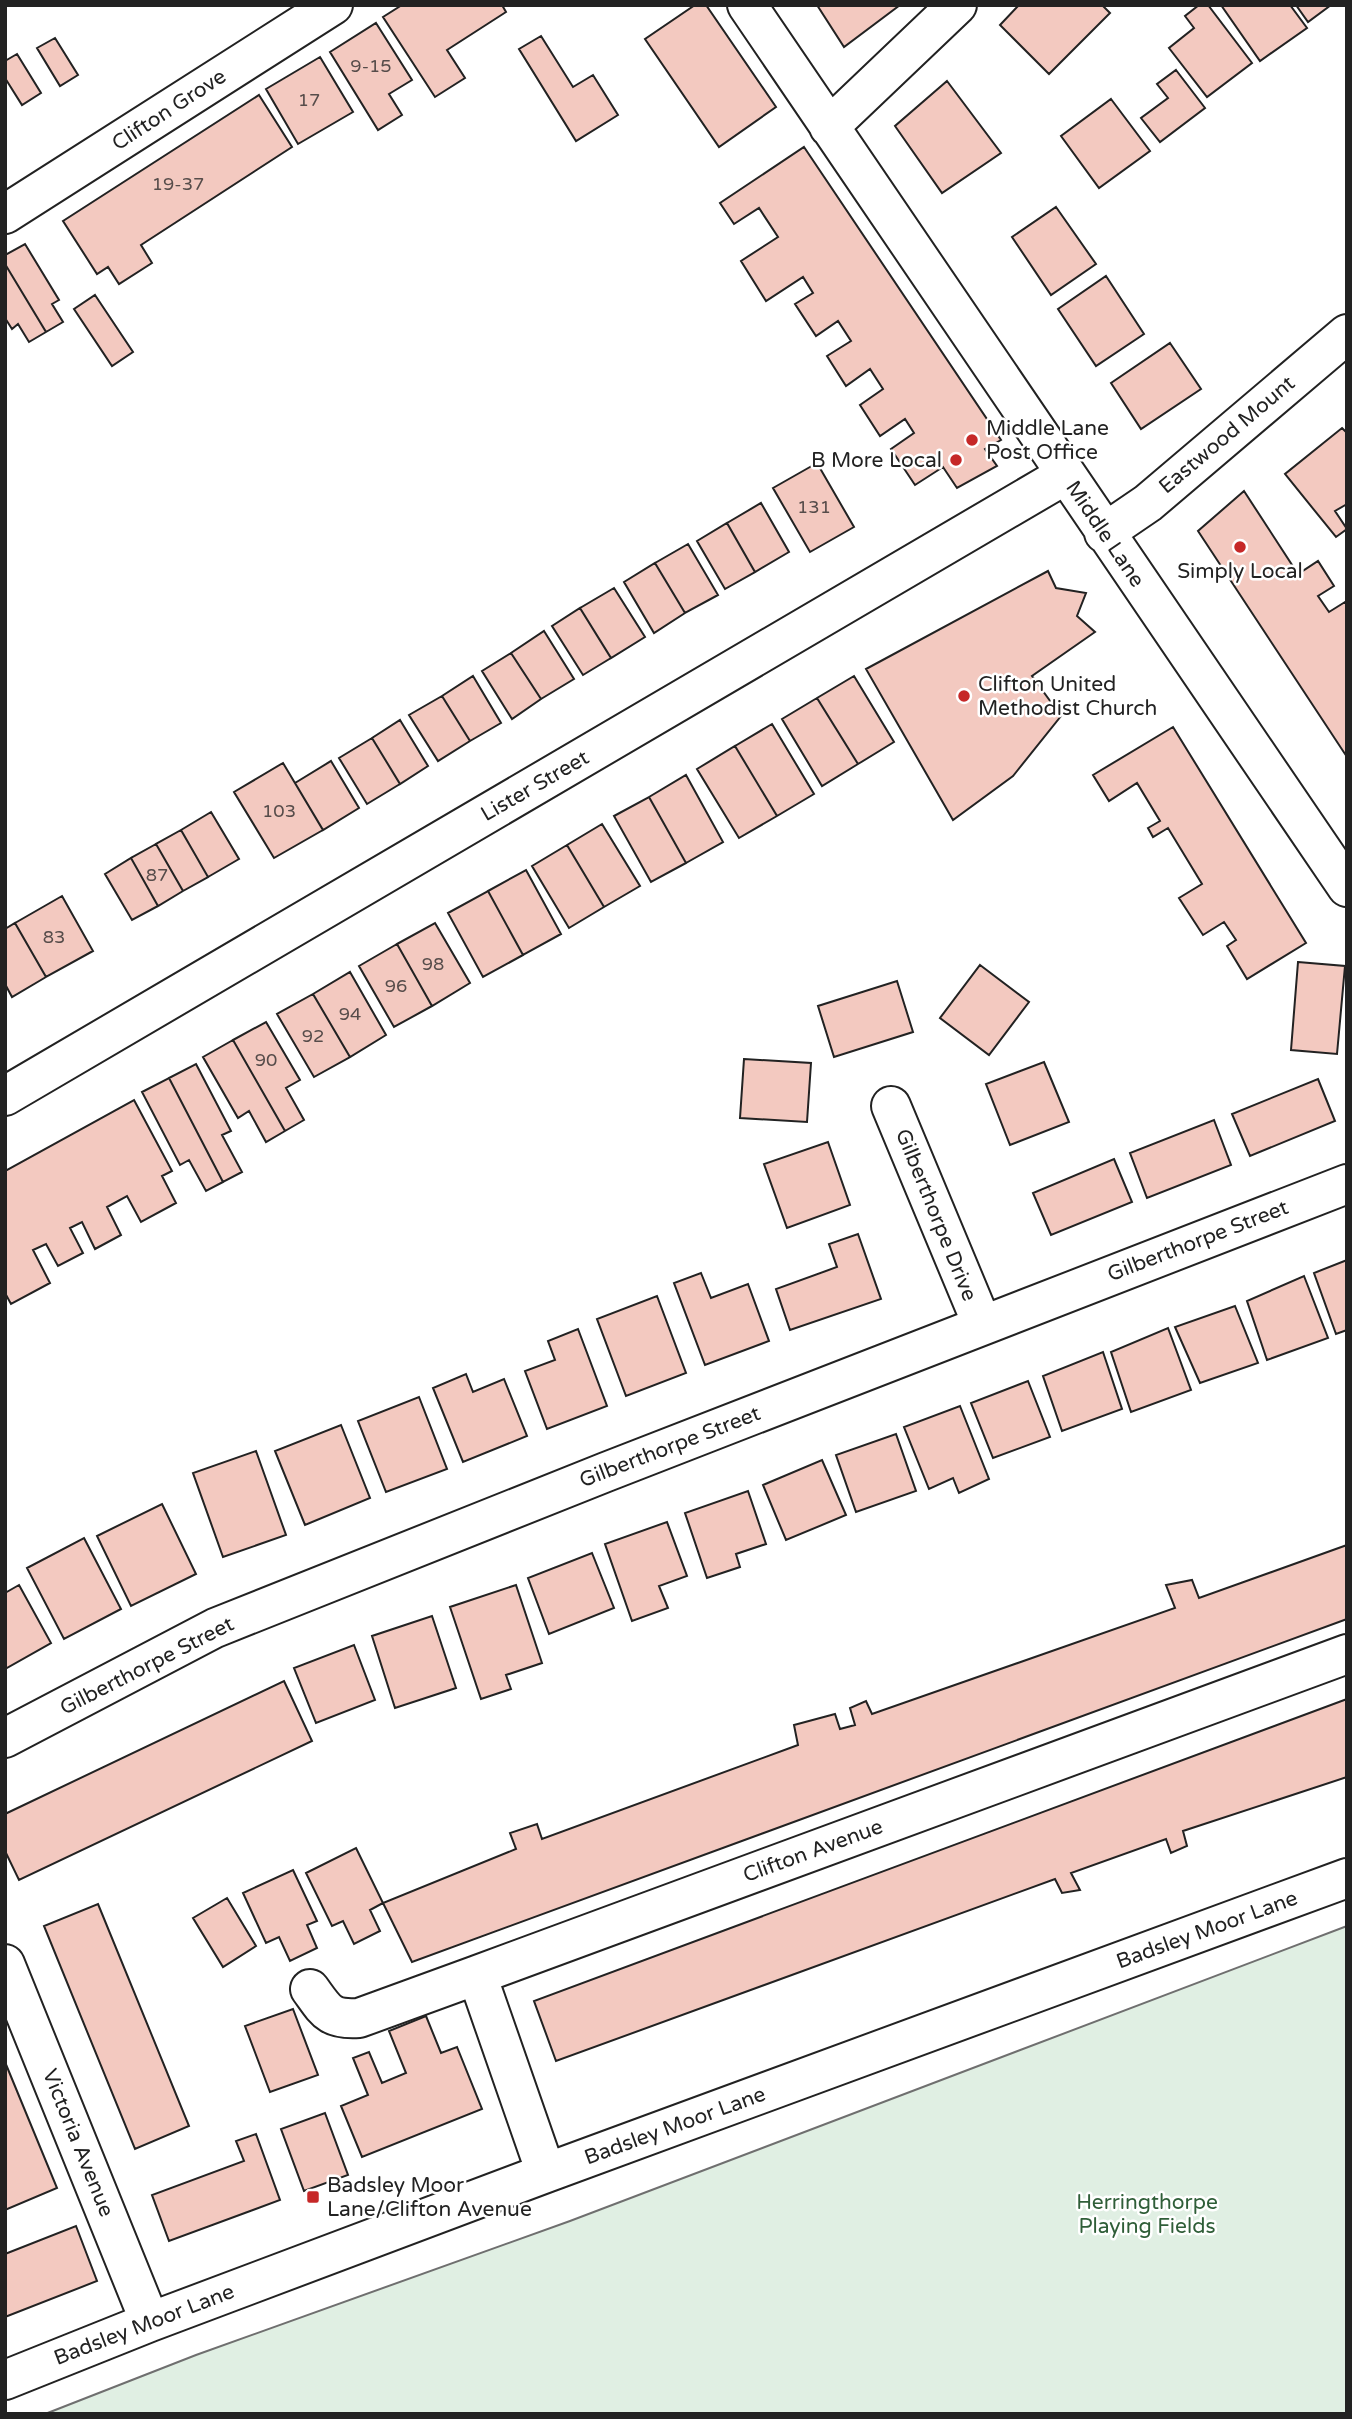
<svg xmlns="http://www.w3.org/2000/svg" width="1352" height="2419" font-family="'Varela Round',sans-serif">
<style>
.green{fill:#e0efe3;stroke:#6f6f6f;stroke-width:2}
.building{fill:#f3c9c0;stroke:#222;stroke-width:2}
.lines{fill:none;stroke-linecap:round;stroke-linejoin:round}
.minor-casing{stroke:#222;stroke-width:42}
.minor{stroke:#fff;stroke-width:38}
.poi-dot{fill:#c62828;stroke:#fff;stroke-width:2.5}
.labels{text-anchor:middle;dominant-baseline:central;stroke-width:5;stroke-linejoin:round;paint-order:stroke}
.number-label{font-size:18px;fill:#564c4a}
.street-label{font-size:21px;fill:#222;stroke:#fff}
.poi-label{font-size:21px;fill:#222;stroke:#fff;text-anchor:start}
.park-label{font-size:21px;fill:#2f5e38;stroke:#fff}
</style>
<rect width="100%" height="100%" fill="#fff"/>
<!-- green -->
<path class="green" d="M1347,1926V2414H45L196,2355L570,2221Z"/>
<!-- building -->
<path class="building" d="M402,5H502L506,12L447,50L465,78L435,97L383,17Z
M695,5H706L776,107L719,147L645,39Z
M817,5H900L844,47Z
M1019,5H1102L1110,13L1049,74L1000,25Z
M1199,5H1208L1252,63L1207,97L1169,48L1194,28L1185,16Z
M1221,5H1290L1307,28L1260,61Z
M1296,5H1331L1308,22Z
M376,23L412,80L389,94L402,115L378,130L330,52Z
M541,36L573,87L593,75L618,115L576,141L519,49Z
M55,38L78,75L60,86L37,48Z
M17,54L41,93L22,105L5,78V61Z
M320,57L353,112L298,144L266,89Z
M1176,70L1205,108L1160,142L1141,118L1168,98L1157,84Z
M947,81L1001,153L942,193L895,126Z
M259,95L292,147L141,245L152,263L119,284L108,267L97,274L63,221Z
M1111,99L1150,151L1099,188L1061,136Z
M804,147L1001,440L985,449L997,466L957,488L943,467L915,485L891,449L914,433L905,419L880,436L860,405L883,389L870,369L846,386L827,356L851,341L838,321L816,336L795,304L813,293L803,277L766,301L741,261L778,237L759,208L734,224L720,203Z
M1056,207L1096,264L1051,295L1012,237Z
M25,244L59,300L52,304L63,322L46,332L5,264V255Z
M5,264L46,332L29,342L18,324L12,329L5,318Z
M1106,276L1144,334L1096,366L1058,309Z
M95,295L133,352L112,366L74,309Z
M1170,343L1201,389L1141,429L1111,383Z
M1342,428L1347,433V504L1335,511L1347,529L1336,537L1285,474Z
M817,463L854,527L810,552L773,488Z
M1244,491L1298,574L1318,561L1334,586L1318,596L1329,612L1345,602L1347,605V757L1198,531Z
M761,503L789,552L755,572L727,523Z
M727,523L755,572L725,589L697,541Z
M688,544L718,595L685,613L655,563Z
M655,563L685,613L654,633L624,582Z
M1048,571L1056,588L1086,593L1077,616L1095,632L1032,676L1061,716L1013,776L953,820L866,669Z
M614,588L645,637L611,658L580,608Z
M580,608L611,658L583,675L552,626Z
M544,631L574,679L541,699L511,653Z
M511,653L541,699L512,719L482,671Z
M473,676L501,723L470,741L442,696Z
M854,676L894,742L858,764L817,698Z
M442,696L470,741L438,761L409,715Z
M817,698L858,764L822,786L782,719Z
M400,720L428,766L400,784L372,738Z
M772,724L814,794L777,816L735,746Z
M1173,727L1306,943L1247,979L1227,946L1236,940L1224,922L1203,935L1179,898L1202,884L1168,828L1153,837L1148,828L1160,821L1137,783L1109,801L1093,775Z
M372,738L400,784L367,804L339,758Z
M735,746L777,816L739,838L697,769Z
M331,761L359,808L323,830L295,783Z
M283,763L323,830L274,858L234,792Z
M686,775L723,842L686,863L649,797Z
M649,797L686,863L651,882L614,816Z
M211,812L239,859L208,877L181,830Z
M602,824L640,886L604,907L567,845Z
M181,830L208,877L183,891L156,844Z
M156,844L183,891L158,906L131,858Z
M567,845L604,907L569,928L532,866Z
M131,858L158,906L132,920L105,874Z
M526,870L561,934L523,955L488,891Z
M488,891L523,955L483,977L448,913Z
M62,896L93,951L46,977L15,923Z
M15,923L46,977L12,997L5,984V929Z
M435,923L470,983L432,1006L397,944Z
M397,944L432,1006L394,1027L359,966Z
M1298,962L1345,966L1337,1054L1291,1050Z
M980,965L1029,1002L989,1055L940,1018Z
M350,972L386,1035L350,1057L313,994Z
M897,981L913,1032L834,1057L818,1006Z
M313,994L350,1057L314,1077L277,1014Z
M266,1022L300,1080L286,1088L304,1120L285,1131L233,1040Z
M233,1040L285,1131L266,1142L249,1111L238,1118L203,1057Z
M744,1059L811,1063L807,1122L740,1118Z
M1044,1062L1069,1122L1010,1145L986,1084Z
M196,1064L231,1131L222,1135L242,1172L223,1182L169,1078Z
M169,1078L223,1182L206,1191L189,1160L180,1165L142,1092Z
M1318,1079L1335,1121L1250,1156L1232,1114Z
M134,1100L172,1171L162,1176L176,1203L141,1222L127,1196L107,1207L121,1235L95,1249L82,1222L70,1228L83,1253L58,1266L46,1244L33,1250L50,1283L11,1304L5,1293V1171Z
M1214,1120L1231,1165L1147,1198L1130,1153Z
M828,1142L850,1205L787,1228L764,1164Z
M1114,1159L1132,1202L1051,1235L1033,1193Z
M858,1234L881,1299L790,1330L776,1289L837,1267L829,1244Z
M1347,1260V1330L1336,1334L1314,1273Z
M701,1273L711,1298L748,1284L769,1341L705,1365L674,1283Z
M1304,1276L1328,1338L1267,1360L1247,1301Z
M657,1296L686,1373L626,1396L597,1319Z
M1235,1306L1258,1363L1200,1383L1175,1327Z
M1168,1328L1191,1390L1131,1412L1111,1352Z
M578,1329L607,1406L547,1429L525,1371L555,1360L548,1341Z
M1103,1352L1122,1409L1062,1431L1043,1376Z
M466,1374L473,1392L504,1379L527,1436L463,1462L433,1388Z
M1028,1381L1050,1437L993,1458L971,1403Z
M419,1397L447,1469L386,1492L358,1421Z
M960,1406L989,1479L959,1493L953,1478L929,1489L904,1427Z
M341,1425L370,1498L305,1525L275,1451Z
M896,1434L916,1491L856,1512L836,1455Z
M256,1451L286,1535L223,1557L193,1473Z
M822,1460L846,1515L786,1540L763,1485Z
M748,1491L766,1544L736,1554L740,1567L707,1578L685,1513Z
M162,1504L196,1574L131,1606L97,1536Z
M667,1522L687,1576L659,1586L668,1608L632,1621L605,1544Z
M84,1538L121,1609L64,1639L27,1568Z
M1347,1545V1619L412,1962L383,1903L516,1849L510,1833L537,1824L542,1839L798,1745L794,1725L835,1714L840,1729L855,1725L850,1708L866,1701L872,1714L1175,1608L1166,1585L1192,1580L1199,1598Z
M592,1553L614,1608L549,1634L528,1578Z
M19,1585L51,1643L5,1669V1593Z
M516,1585L542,1663L506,1675L511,1689L481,1699L450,1607Z
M432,1616L456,1688L395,1708L372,1636Z
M354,1645L375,1700L316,1723L294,1668Z
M284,1681L312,1741L19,1880L5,1851V1814Z
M1347,1699V1777L1183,1831L1187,1846L1171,1853L1166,1839L1071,1873L1080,1890L1062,1893L1055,1879L556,2061L534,2001Z
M356,1848L383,1903L370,1910L380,1931L354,1944L343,1921L332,1926L306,1873Z
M293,1870L317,1921L307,1925L317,1948L290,1961L279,1937L266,1943L243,1893Z
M227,1898L256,1946L223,1967L193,1918Z
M98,1904L189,2126L135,2149L44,1926Z
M293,2009L318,2075L270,2092L245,2026Z
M426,2016L441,2053L457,2047L482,2109L362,2157L341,2106L368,2095L353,2058L369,2052L382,2083L406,2073L389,2031Z
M5,2062L57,2188L5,2210Z
M325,2113L348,2175L304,2191L281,2129Z
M256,2134L280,2200L169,2241L152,2195L244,2161L236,2141Z
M76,2226L97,2281L5,2317V2254Z"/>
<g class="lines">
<!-- minor casing -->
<g class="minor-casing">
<path id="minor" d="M747,5L1347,887
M829,127L957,5
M5,214L333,5
M1104,533L1148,503L1347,334
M5,1096L1065,475
M891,1106L982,1324
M5,1738L215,1628L606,1472L1347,1184
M5,1964L150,2322
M310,1989C326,2011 329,2020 359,2018L477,1975
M546,2173L477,1975L1347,1654
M5,2380L150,2322L546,2173L1347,1878"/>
</g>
<!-- minor -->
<use href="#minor" class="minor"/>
</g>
<!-- markers -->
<g class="poi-dot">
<circle cx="972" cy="440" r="7"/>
<circle cx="956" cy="460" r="7"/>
<circle cx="1240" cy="547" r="7"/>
<circle cx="964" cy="696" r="7"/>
<rect x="306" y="2190" width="14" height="14" rx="3.5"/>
</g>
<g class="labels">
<!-- number labels -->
<g class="number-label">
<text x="371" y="66">9-15</text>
<text x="309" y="100">17</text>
<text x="178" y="184">19-37</text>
<text x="814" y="507">131</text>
<text x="279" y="811">103</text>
<text x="157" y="875">87</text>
<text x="54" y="937">83</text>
<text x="433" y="964">98</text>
<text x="396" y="986">96</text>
<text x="350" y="1014">94</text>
<text x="313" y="1036">92</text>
<text x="266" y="1060">90</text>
</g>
<!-- street labels -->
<g class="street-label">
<text transform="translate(169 110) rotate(-33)">Clifton Grove</text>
<text transform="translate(1227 435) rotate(-40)">Eastwood Mount</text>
<text transform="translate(1105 534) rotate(56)">Middle Lane</text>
<text transform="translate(535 786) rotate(-30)">Lister Street</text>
<text transform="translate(936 1215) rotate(68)">Gilberthorpe Drive</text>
<text transform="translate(1198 1241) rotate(-21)">Gilberthorpe Street</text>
<text transform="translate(670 1447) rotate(-21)">Gilberthorpe Street</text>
<text transform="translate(147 1666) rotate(-27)">Gilberthorpe Street</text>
<text transform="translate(813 1851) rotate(-20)">Clifton Avenue</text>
<text transform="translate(1207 1930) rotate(-20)">Badsley Moor Lane</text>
<text transform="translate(675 2126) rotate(-20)">Badsley Moor Lane</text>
<text transform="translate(78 2143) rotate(68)">Victoria Avenue</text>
<text transform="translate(144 2325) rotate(-21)">Badsley Moor Lane</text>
</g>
<!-- poi labels -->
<g class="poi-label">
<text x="986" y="428">Middle Lane<tspan x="986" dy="24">Post Office</tspan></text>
<text x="942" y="460" text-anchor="end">B More Local</text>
<text x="1240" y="571" text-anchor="middle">Simply Local</text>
<text x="978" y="684">Clifton United<tspan x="978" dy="24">Methodist Church</tspan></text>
<text x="327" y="2185">Badsley Moor<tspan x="327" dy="24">Lane/Clifton Avenue</tspan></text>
</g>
<!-- park labels -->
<g class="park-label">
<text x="1147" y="2202">Herringthorpe<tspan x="1147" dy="24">Playing Fields</tspan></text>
</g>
</g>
<!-- border -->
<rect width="1352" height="2419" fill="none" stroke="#222222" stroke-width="14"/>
</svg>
